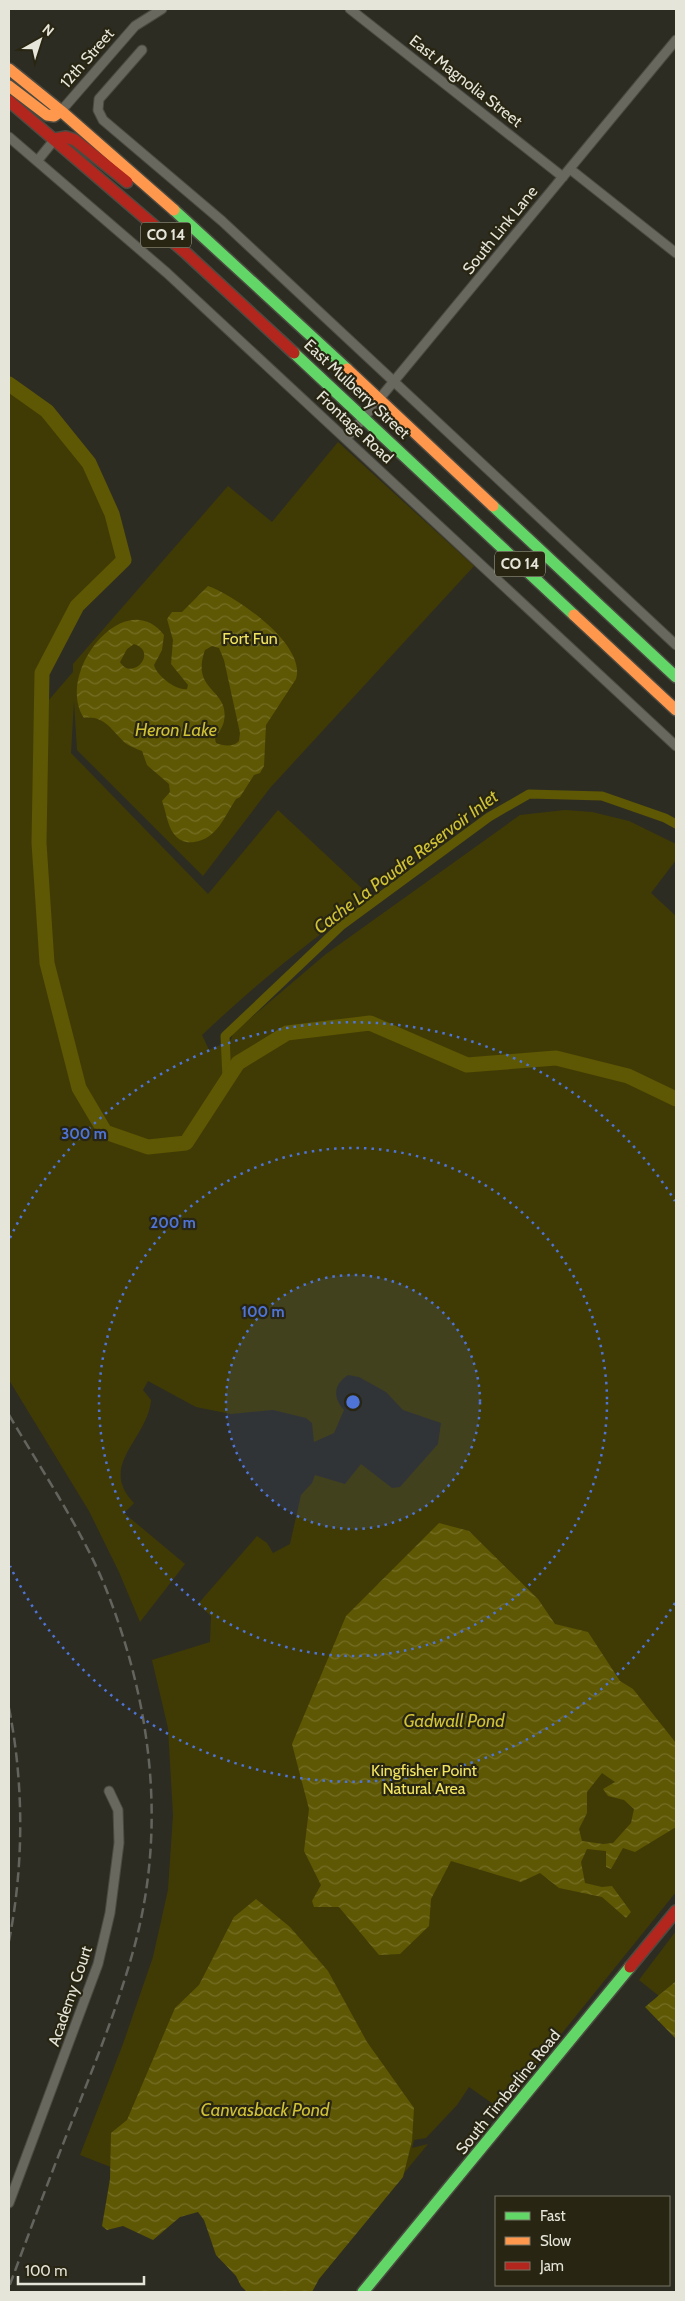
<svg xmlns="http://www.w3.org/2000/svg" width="685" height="2301" font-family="Cabin,sans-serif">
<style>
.park{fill:#403b05}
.water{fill:url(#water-waves);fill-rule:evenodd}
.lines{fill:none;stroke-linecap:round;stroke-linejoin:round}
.canal{stroke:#5e5703;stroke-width:9}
.river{stroke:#5e5703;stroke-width:15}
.street-casing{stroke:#4b4a41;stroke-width:11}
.fast-casing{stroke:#4b4a41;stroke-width:14}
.slow-casing{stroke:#4b4a41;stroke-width:14}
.jam-casing{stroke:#4b4a41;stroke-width:14}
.street{stroke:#68685f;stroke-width:9}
.fast{stroke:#63d668;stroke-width:11}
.slow{stroke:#ff974d;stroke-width:11}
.jam{stroke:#b3261e;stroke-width:11}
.rail{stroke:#64645e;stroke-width:2.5;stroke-dasharray:10 5;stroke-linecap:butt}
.ring{fill:none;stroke:#4f74d8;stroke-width:2.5;stroke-dasharray:2.5 5}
.labels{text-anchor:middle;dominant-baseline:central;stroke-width:4.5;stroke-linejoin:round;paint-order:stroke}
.shield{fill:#282613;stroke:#adac9e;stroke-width:1}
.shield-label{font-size:15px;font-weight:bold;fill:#e6e5d9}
.street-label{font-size:16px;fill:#e6e5d9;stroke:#282613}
.park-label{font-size:16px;fill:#f3e55f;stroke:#282613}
.water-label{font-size:18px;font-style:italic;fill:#d0c234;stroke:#282613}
.centre{fill:#4f74d8;stroke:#282613;stroke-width:2.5}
.ring-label{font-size:15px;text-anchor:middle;font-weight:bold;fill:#4f74d8;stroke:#282613;stroke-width:4.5;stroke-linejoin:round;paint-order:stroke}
</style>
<defs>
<pattern id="water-waves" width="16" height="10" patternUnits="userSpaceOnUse" patternTransform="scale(1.25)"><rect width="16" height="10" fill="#5e5703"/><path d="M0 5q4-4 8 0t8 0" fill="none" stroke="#756f27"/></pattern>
</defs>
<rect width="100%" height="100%" fill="#2d2c22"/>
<!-- park -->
<path class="park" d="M9,384L47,411L89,463L112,514L124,560L77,606L42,673L41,709L73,672V664L228,486L272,522L338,442L474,566L270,788L203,876L77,750L74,701L71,753L208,894L278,810L371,897C311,939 255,985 202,1035L209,1050L231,1040L233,1033L326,954L520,815L565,810L592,812L629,821L676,844V860L651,893L676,916V1892L508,2100L499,2108L469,2087L457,2105L426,2138L414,2140L412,2148L428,2144L306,2292L208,2205L80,2155L123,2044L153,1957L168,1890L173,1815L168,1728L152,1660L210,1642L211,1616L198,1604L257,1536L267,1543L273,1553L290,1544L301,1495L312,1483L315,1475L345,1484L361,1464L392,1488L400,1487L438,1444L441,1423L403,1410L386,1392L359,1377L348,1375C334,1384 332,1397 344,1410L334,1433L314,1442L312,1423L306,1418L273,1410L231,1414L196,1407L148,1381L143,1390L151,1400C148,1439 97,1465 134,1503L124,1513L185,1564L140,1622L119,1572L89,1511L9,1380Z
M676,1931V1981L659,1996L639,1980Z"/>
<!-- water -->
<path class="water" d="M208,586C236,596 307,645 296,679L266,725L264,766L260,773L254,775L240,797L236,799C224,817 217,839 194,842C186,843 179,841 174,834C167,825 166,811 162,801L170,792L169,784L147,765L142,751C135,748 128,746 123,741C111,729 103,715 84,718C54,673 125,584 164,635L162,650L154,665C156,675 176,691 187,689L188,685L171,664L173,640L167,619L172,612H182ZM134,644C159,652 132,682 120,662L127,649ZM212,646L219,648L224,660L240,733L239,741C234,747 223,746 216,743L215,739C218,733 223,727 224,721C230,688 190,692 205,650Z
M439,1523L469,1531L538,1599L555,1624L588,1632L620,1681L633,1689L676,1743V1827L635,1852L623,1848L611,1869L606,1867V1851L587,1849L581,1862L585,1883L602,1887L612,1886L631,1912L626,1918L602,1897L559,1888L540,1873L521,1882L451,1861L431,1899L429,1926L400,1954L379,1955L339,1907H314L312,1901L321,1885L304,1851L309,1809L292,1744L346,1616ZM602,1773L615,1782L603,1789L608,1796L624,1800L634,1809L631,1823L613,1843L603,1844L582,1841L579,1829L587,1813V1792Z
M256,1899L290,1927L328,1971L367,2042L414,2108L412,2141L403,2177L319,2279L312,2292H247L241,2286L236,2276L216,2255L204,2220L198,2212L180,2217L153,2240L123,2226L107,2230L102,2226L110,2179L111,2133L127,2120L175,2008L199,1985L234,1917Z
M676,1981V2039L645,2007Z"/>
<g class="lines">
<!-- canal -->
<path class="canal" d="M227,1078L225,1036L342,925L489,817L529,794L602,796L665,818L676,824"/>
<!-- river -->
<path class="river" d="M9,384L47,411L89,463L112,514L124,560L77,606L42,673L39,843L47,963L79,1088L105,1132L148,1147L186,1143L238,1063L287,1033L370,1023L467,1065L556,1058L628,1076L676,1099"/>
<!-- street casing -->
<g class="street-casing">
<path id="street" d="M350,9L563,177
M142,50L99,99L98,110L103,120L222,221L676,645
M61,111L135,26L162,9
M9,137L167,273L676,746
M38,160L55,139
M570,169L676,253
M347,438L676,40
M9,2203L98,1964L110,1913L119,1843L118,1810L109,1791"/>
</g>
<!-- fast casing -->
<g class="fast-casing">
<path id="fast" d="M174,210L347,369
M294,353L574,615
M493,506L676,677
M363,2292L630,1967"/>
</g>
<!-- slow casing -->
<g class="slow-casing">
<path id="slow" d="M9,69L61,111L174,210
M9,86L47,115L54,116L61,111
M347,369L493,506
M574,615L676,710"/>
</g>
<!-- jam casing -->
<g class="jam-casing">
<path id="jam" d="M9,101L186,253L294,353
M55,139L66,137L75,140L127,182
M630,1967L676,1911"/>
</g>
<!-- street -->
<use href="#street" class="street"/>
<!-- fast -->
<use href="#fast" class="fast"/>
<!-- slow -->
<use href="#slow" class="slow"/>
<!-- jam -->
<use href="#jam" class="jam"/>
<!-- rail -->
<path class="rail" d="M9,1415C42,1471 85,1534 108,1594C153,1710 167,1835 132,1955C117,2008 97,2058 77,2109C53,2168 31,2228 9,2287
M9,1708C24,1784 24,1865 9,1941"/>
</g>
<!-- distance rings -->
<circle cx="353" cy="1402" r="127" fill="#4f74d8" fill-opacity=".12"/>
<g class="ring">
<circle cx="353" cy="1402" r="127"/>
<circle cx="353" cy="1402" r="254"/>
<path d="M675 1603A380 380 0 0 1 10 1566M10 1238A380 380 0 0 1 675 1201"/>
</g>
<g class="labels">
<!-- shield labels -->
<g class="shield">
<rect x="141" y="222.5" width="50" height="25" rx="4"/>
<rect x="495" y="551.5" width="50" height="25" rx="4"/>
</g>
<g class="shield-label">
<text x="166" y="235">CO 14</text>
<text x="520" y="564">CO 14</text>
</g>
<!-- street labels -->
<g class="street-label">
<text transform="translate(87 58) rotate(-49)">12th Street</text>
<text transform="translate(466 81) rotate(38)">East Magnolia Street</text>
<text transform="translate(500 230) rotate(-51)">South Link Lane</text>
<text transform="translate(357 389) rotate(43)">East Mulberry Street</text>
<text transform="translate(355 427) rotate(43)">Frontage Road</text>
<text transform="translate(70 1996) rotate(-71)">Academy Court</text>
<text transform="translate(508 2092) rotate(-51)">South Timberline Road</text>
</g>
<!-- park labels -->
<g class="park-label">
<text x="250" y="638">Fort Fun</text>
<text x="424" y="1770">Kingfisher Point<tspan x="424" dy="18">Natural Area</tspan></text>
</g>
<!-- water labels -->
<g class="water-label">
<text x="176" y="730">Heron Lake</text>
<text transform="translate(406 862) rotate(-37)">Cache La Poudre Reservoir Inlet</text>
<text x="454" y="1721">Gadwall Pond</text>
<text x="265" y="2110">Canvasback Pond</text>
</g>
</g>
<circle cx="353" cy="1402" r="8" class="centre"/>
<g class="ring-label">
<text x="84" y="1139">300 m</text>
<text x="173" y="1228">200 m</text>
<text x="263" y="1317">100 m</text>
</g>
<!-- border -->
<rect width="685" height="2301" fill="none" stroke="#e6e5d9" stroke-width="20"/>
<!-- legend -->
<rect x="495" y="2196" width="175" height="90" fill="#282613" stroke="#747262"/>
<rect x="505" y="2212" width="25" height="8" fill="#63d668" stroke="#747262"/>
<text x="540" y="2221" font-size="15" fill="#e6e5d9">Fast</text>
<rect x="505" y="2237" width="25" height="8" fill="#ff974d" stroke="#747262"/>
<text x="540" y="2246" font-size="15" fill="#e6e5d9">Slow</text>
<rect x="505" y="2262" width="25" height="8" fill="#b3261e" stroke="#747262"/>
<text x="540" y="2271" font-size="15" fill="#e6e5d9">Jam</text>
<!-- north arrow -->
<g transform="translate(40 40) rotate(39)" stroke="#282613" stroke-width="4" paint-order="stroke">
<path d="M0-4L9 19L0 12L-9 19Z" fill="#e6e5d9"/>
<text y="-8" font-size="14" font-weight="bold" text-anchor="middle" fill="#e6e5d9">N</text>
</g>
<!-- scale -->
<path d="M18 2276v8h126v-8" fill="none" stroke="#e6e5d9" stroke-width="2.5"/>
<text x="25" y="2276" font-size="15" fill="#e6e5d9" stroke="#282613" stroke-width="4" paint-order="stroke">100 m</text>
</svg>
